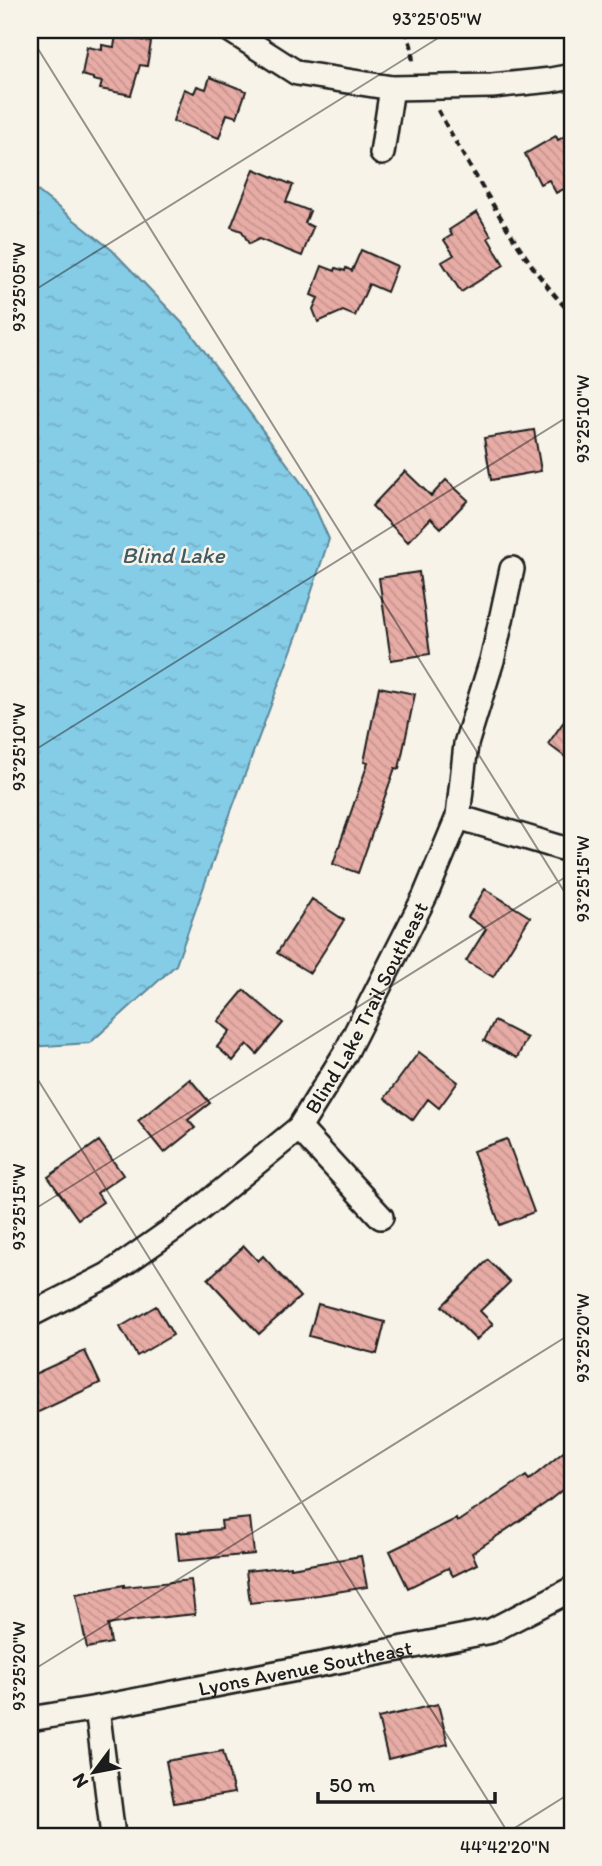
<svg xmlns="http://www.w3.org/2000/svg" width="602" height="1866" font-family="Itim,sans-serif">
<style>
.water{fill:url(#water-ripples);stroke:#5b8696;stroke-width:2}
.building{fill:url(#building-back-hatch);stroke:#1c1c1c;stroke-width:2}
.lines{fill:none;stroke-linecap:round;stroke-linejoin:round}
.street-casing{stroke:#1c1c1c;stroke-width:28}
.path{stroke:#1c1c1c;stroke-width:4.5;stroke-dasharray:7 5;stroke-linecap:butt}
.street{stroke:#f7f3e8;stroke-width:23}
.ticks{fill:none;stroke:#1c1c1c;stroke-width:2;stroke-opacity:0.45}
.labels{text-anchor:middle;dominant-baseline:central;stroke-width:5;stroke-linejoin:round;paint-order:stroke}
.street-label{font-size:21px;fill:#1c1c1c;stroke:#f7f3e8}
.water-label{font-size:23px;font-style:italic;fill:#415a63;stroke:#f7f3e8}
.neatline{fill:none;stroke:#1c1c1c;stroke-width:2.5}
.ticks-label{font-size:18px;text-anchor:middle;fill:#1c1c1c}
</style>
<defs>
<pattern id="water-ripples" width="26" height="14" patternUnits="userSpaceOnUse" patternTransform="scale(1.75)"><rect width="26" height="14" fill="#85cce7"/><path d="M2 4q2-2 4 0t4 0M15 11q2-2 4 0t4 0" fill="none" stroke="#72afc6"/></pattern>
<pattern id="building-back-hatch" width="6" height="6" patternUnits="userSpaceOnUse" patternTransform="scale(1.75)"><rect width="6" height="6" fill="#e7aca5"/><path d="M-1 5l2 2M0 0l6 6M5-1l2 2" fill="none" stroke="#c6938d"/></pattern>
</defs>
<rect width="100%" height="100%" fill="#f7f3e8"/>
<filter id="ink" filterUnits="userSpaceOnUse"><feTurbulence type="fractalNoise" baseFrequency=".0143" numOctaves="2"/><feDisplacementMap in="SourceGraphic" scale="14" xChannelSelector="R" yChannelSelector="G"/><feConvolveMatrix kernelMatrix="1 2 1 2 8 2 1 2 1" color-interpolation-filters="sRGB"/></filter>
<g filter="url(#ink)">
<!-- water -->
<path class="water" d="M30,185L112,250L188,329L308,492L329,539L299,630L220,841L176,965L90,1043L30,1047Z"/>
<!-- building -->
<path class="building" d="M116,35L151,42L147,66L140,65L131,95L100,89L102,82L93,80V78L82,75L87,47L102,50V45L114,47Z
M210,77L246,91L237,117L227,114L219,138L173,121L184,89L194,93L197,86L206,89Z
M556,136L558,140L565,136L567,140L572,137V185L556,193L549,180L540,184L525,154Z
M254,169L293,185L286,202L310,211L305,223L313,227L302,256L259,239L249,244L242,231L231,227Z
M477,212L491,236L488,238L504,265L461,292L442,262L454,255L444,240L452,235L449,230Z
M361,250L397,266L387,292L369,284L355,316L343,311L318,322L313,309L318,298L311,295L322,266L335,271L336,268L345,271L346,268L352,271Z
M534,430L541,471L491,480L484,438Z
M405,471L431,496L446,480L468,500L441,528L431,518L408,542L372,506Z
M419,572L430,654L391,660L379,578Z
M379,687L415,694L399,769L395,768L358,873L333,864L368,763L364,762Z
M572,710V762L548,744Z
M485,889L530,917L493,977L466,961L486,929L468,917Z
M312,899L344,920L310,973L277,953Z
M244,990L283,1023L257,1054L247,1044L233,1061L217,1047L230,1031L218,1021Z
M494,1021L527,1038L517,1058L484,1041Z
M419,1052L458,1082L439,1108L428,1099L413,1120L385,1098Z
M190,1079L210,1103L188,1120L195,1128L164,1153L138,1121Z
M507,1139L534,1212L500,1225L473,1151Z
M99,1141L123,1175L97,1193L103,1202L78,1219L48,1177Z
M244,1246L258,1261L263,1256L300,1297L259,1334L208,1279Z
M488,1260L510,1282L480,1311L493,1324L476,1340L442,1306Z
M318,1304L385,1322L377,1354L309,1336Z
M156,1306L173,1335L137,1356L120,1327Z
M85,1351L100,1383L30,1416V1376Z
M572,1445V1482L546,1503L472,1553L477,1564L453,1576L448,1568L408,1588L390,1551L456,1519L457,1522L526,1476L529,1480Z
M250,1518L254,1554L179,1561L176,1533L222,1529L221,1521Z
M361,1556L367,1587L318,1595L250,1603L246,1571L291,1566V1568Z
M191,1580L195,1614L136,1620L108,1625L111,1643L87,1648L76,1594L124,1585V1587Z
M438,1704L448,1744L388,1759L378,1718Z
M223,1751L234,1793L174,1803L166,1761Z"/>
<g class="lines">
<!-- street casing -->
<g class="street-casing">
<g id="street">
<path d="M230,30L297,73L392,88L492,86L551,80L572,76"/>
<path d="M382,153L392,88"/>
<path d="M458,817L572,851"/>
<path d="M299,1128L381,1217"/>
<path id="s1" d="M30,1315L108,1275L189,1218L299,1128L345,1054L425,896L458,817L466,744L493,657L512,569"/>
<path d="M97,1708L113,1836"/>
<path id="s2" d="M30,1719L97,1708L491,1631L572,1589"/>
</g>
</g>
<!-- path -->
<path class="path" d="M406,30L411,46L413,63
M438,110C458,147 479,182 501,218C522,252 544,286 572,314"/>
<!-- street -->
<use href="#street" class="street"/>
</g>
</g>
<!-- ticks -->
<path class="ticks" d="M30,36L572,904M30,293L451,30M30,753L572,414M30,1067L510,1836M30,1212L572,873M30,1672L572,1333M502,1836L572,1792"/>
<g class="labels">
<!-- street labels -->
<g class="street-label">
<text stroke="none"><textPath href="#s1" startOffset="467">Blind Lake Trail Southeast</textPath></text>
<text stroke="none"><textPath href="#s2" startOffset="280">Lyons Avenue Southeast</textPath></text>
</g>
<!-- water labels -->
<g class="water-label">
<text x="173" y="555">Blind Lake</text>
</g>
</g>
<!-- margin -->
<rect width="602" height="1866" fill="none" stroke="#f7f3e8" stroke-width="77"/>
<!-- north arrow -->
<g transform="translate(94 1772) rotate(238)" stroke="#f7f3e8" stroke-width="5" paint-order="stroke">
<path d="M0-5L12 26L0 18L-12 26Z" fill="#1c1c1c"/>
<text y="-10" font-size="19" font-weight="bold" text-anchor="middle" fill="#1c1c1c">N</text>
</g>
<!-- scale -->
<path d="M318 1792v10h177v-10" fill="none" stroke="#1c1c1c" stroke-width="3.5"/>
<text x="329" y="1792" font-size="21" fill="#1c1c1c" stroke="#f7f3e8" stroke-width="5" paint-order="stroke">50 m</text>
<rect x="38" y="38" width="526" height="1790" class="neatline"/>
<g class="ticks-label">
<text x="437" y="25">93°25'05"W</text>
<text transform="translate(19 287) rotate(-90)" y="6">93°25'05"W</text>
<text transform="translate(583 419) rotate(-90)" y="6">93°25'10"W</text>
<text transform="translate(19 747) rotate(-90)" y="6">93°25'10"W</text>
<text transform="translate(583 879) rotate(-90)" y="6">93°25'15"W</text>
<text transform="translate(19 1207) rotate(-90)" y="6">93°25'15"W</text>
<text transform="translate(583 1338) rotate(-90)" y="6">93°25'20"W</text>
<text transform="translate(19 1666) rotate(-90)" y="6">93°25'20"W</text>
<text x="505" y="1853">44°42'20"N</text>
</g>
</svg>
